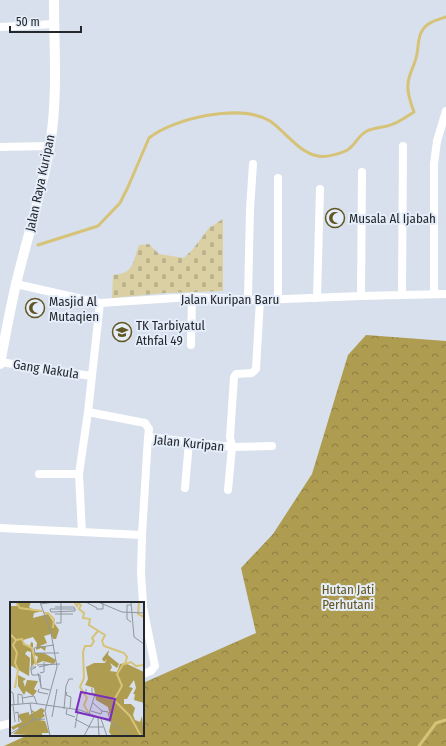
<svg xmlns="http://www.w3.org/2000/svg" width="446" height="746" font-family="'Fira Sans Condensed',sans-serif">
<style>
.forest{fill:url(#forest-crowns)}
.cemetery{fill:url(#cemetery-stones)}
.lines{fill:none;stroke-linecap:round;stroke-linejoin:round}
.stream{stroke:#d6c377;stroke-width:3}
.minor{stroke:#fff;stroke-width:8}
.tertiary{stroke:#fff;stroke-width:10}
.labels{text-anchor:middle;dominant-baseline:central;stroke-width:4;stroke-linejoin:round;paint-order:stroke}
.street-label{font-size:13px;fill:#24272c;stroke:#e4edf9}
.poi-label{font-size:13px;fill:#24272c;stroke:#e4edf9;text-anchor:start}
.park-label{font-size:13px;fill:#62541b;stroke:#e4edf9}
.inset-river{fill:none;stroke:#d6c377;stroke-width:2}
.inset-road{fill:none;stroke:#8f969f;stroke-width:1}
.view{fill:#7b2cbf;fill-opacity:0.15;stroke:#7b2cbf;stroke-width:2}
.inset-edge{fill:none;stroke:#24272c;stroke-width:2}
</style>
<defs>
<pattern id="forest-crowns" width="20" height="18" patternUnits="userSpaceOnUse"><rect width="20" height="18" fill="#ae9c51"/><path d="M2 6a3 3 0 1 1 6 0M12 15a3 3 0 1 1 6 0" fill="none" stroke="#8d7f43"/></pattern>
<pattern id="cemetery-stones" width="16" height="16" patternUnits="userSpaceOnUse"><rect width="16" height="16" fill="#dbd0a3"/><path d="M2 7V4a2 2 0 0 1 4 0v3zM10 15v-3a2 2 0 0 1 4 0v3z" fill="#bcb38c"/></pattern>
</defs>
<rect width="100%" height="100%" fill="#d7e0ec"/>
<!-- forest -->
<path class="forest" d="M366,335L446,341V746H4L28,735H143V683L256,633L241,568L273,534L312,474L348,355Z"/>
<!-- cemetery -->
<path class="cemetery" d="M223,219V291L165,293L112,298L113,275C135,273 132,263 139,245L149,244L159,254L184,258L193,249L209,228Z"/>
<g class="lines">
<!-- stream -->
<path class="stream" d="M38,245L98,226L120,203L128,187L149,138C174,118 241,103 270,121C286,132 298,152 318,156C325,158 345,153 350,148C356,143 359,135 367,131C375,127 385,128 393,124C401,121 407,116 414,112C411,104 407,93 408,85C408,75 414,67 416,58C419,49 417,38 422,31C427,22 437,20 446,17
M419,746L436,723L446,720"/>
<!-- minor -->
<path class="minor" d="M0,27L54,24
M0,147L50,146
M16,284L100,303L192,297L260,300L361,296L446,294
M434,293V164L437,141L446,111
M402,295L403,146
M361,296L362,172
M317,298L320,189
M248,299L250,209L253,164
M278,299V178
M191,345L192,297
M0,362L91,376
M88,412L145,423L149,429L148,437
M39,474H79
M185,488L189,442
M228,490L232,447L272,446
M0,528L142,535L141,573L143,603
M82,532L79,474L88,412L100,303
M142,535L148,437L232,447L230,437L234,377L236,374L252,373L256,369L260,300
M143,607L155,666L151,671L143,674
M0,726L11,723"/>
<!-- tertiary -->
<path class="tertiary" d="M0,364C5,337 10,310 16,284C27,238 42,192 50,145C58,97 54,49 54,0"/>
</g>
<!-- icons -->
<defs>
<g id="mosque-ring" transform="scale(1)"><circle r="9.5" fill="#e4edf9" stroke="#625622" stroke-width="1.5"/><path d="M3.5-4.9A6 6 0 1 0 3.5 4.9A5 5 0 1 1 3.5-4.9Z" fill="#625622"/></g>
<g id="school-ring" transform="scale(1)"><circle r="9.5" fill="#e4edf9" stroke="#625622" stroke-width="1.5"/><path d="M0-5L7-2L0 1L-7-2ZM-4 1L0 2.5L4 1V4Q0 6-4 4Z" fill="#625622"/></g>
</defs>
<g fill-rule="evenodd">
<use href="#mosque-ring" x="335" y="218"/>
<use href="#mosque-ring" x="35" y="308"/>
<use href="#school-ring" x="122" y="332"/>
</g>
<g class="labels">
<!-- street labels -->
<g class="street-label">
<text transform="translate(40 183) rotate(-78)">Jalan Raya Kuripan</text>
<text x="230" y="299">Jalan Kuripan Baru</text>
<text transform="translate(46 369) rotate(9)">Gang Nakula</text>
<text transform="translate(189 443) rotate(6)">Jalan Kuripan</text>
</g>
<!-- poi labels -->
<g class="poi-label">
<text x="349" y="218">Musala Al Ijabah</text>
<text x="49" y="301">Masjid Al<tspan x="49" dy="15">Mutaqien</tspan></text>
<text x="136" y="325">TK Tarbiyatul<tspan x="136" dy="15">Athfal 49</tspan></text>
</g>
<!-- park labels -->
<g class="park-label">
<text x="348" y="589">Hutan Jati<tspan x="348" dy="15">Perhutani</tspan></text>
</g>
</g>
<!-- overview -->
<g transform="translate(10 602)">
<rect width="134" height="134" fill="#d7e0ec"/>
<path d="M6,0H21L19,5L24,9H34L24,11L23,16L38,12L49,28L46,37H43L41,32L34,34L37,41L30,44L36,45L35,49L31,46L26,48L27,41L23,35L13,38V42L20,45L21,40L23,41V51H34L46,58L44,62L33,59L26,62L28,55L25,53V61L21,65V50L17,49L15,52L20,56L19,74L0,63V4H7ZM99,48L98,53L109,62L107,66L100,61L102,65L100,69L107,70L110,62L115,61L134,70V101L124,98L125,92H123L126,86L124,78L119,85L123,86L117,97H114V102H121L125,106L123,113L125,118L130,120L132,114L134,134H102L99,130L101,120L98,105L86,98L84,86L75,83L78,77L76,65L84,61H95L97,57L94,60L92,57ZM8,73L16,77L13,79L15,85L17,78L28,79L24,87L27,89L23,94L16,89L14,93L8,84ZM31,106L35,108L33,111L35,114L29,118L35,119L39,131H32V134L3,132L9,127L8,125L3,128L1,125L12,120L8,114L10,112L19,110V113L23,111L20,107L25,110Z" fill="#ae9c51"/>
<path class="inset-river" d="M6,0L10,6L32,9M64,0L67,4L68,1L71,3L69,7L74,11L73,16L80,17L79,23L95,33L92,39L94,44L114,51L117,55L115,62L121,60L126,64L134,63M129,0L128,12L134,15M34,11H38L44,17L43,26M0,32L6,38L3,43L7,51L5,61L8,68L5,86M6,38L12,37L14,42L22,46L26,63M114,61L107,72L112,84L104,98L120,114M78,110L74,103L77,96L70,85L74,76L73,50L75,44H81L84,39L82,36L88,29M120,114L131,134"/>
<path class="inset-road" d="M30,0L41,31L47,65L35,109L40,134M76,0L87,6M88,0L112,10L134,11M121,0L124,35L134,42M30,2L45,0M121,3H117V17L121,20M45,5H64L65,7M40,7H65V9L41,10ZM86,7H93V0M45,12H63M46,21H51V0M44,43L24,46L25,51H49M27,63L50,62M29,65L42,62M21,68V65H26L21,68L22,73H30L31,86L40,88M28,71L31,84M30,71L34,70V60M29,87L28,90L38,92M76,87V91L84,93M0,89L3,91L4,102M57,90L56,93L61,95L60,107M12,96L24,94L27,102M20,101L23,119M83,101L92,109M3,102L5,120M8,102V92L12,93L13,102M0,103L22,101L70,108L101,120L118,134M54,107L56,84L59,77H63M57,107L56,112L65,115M81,109L91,112L92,109L98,110L100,119M5,111L8,110L9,120M79,112L85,92L82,91V86M42,115L47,87M88,116L89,134M65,117L80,125M91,117L97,134M80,125H93M65,126L68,108M0,132L23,118L35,117M74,134L84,115"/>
<path class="view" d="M71,90L105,97L100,118L66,110Z"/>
<rect width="134" height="134" class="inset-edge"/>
</g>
<!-- scale -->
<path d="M10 26v6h71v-6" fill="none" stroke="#24272c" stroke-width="2"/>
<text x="16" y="26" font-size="12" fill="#24272c" stroke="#e4edf9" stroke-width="3" paint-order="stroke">50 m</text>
</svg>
